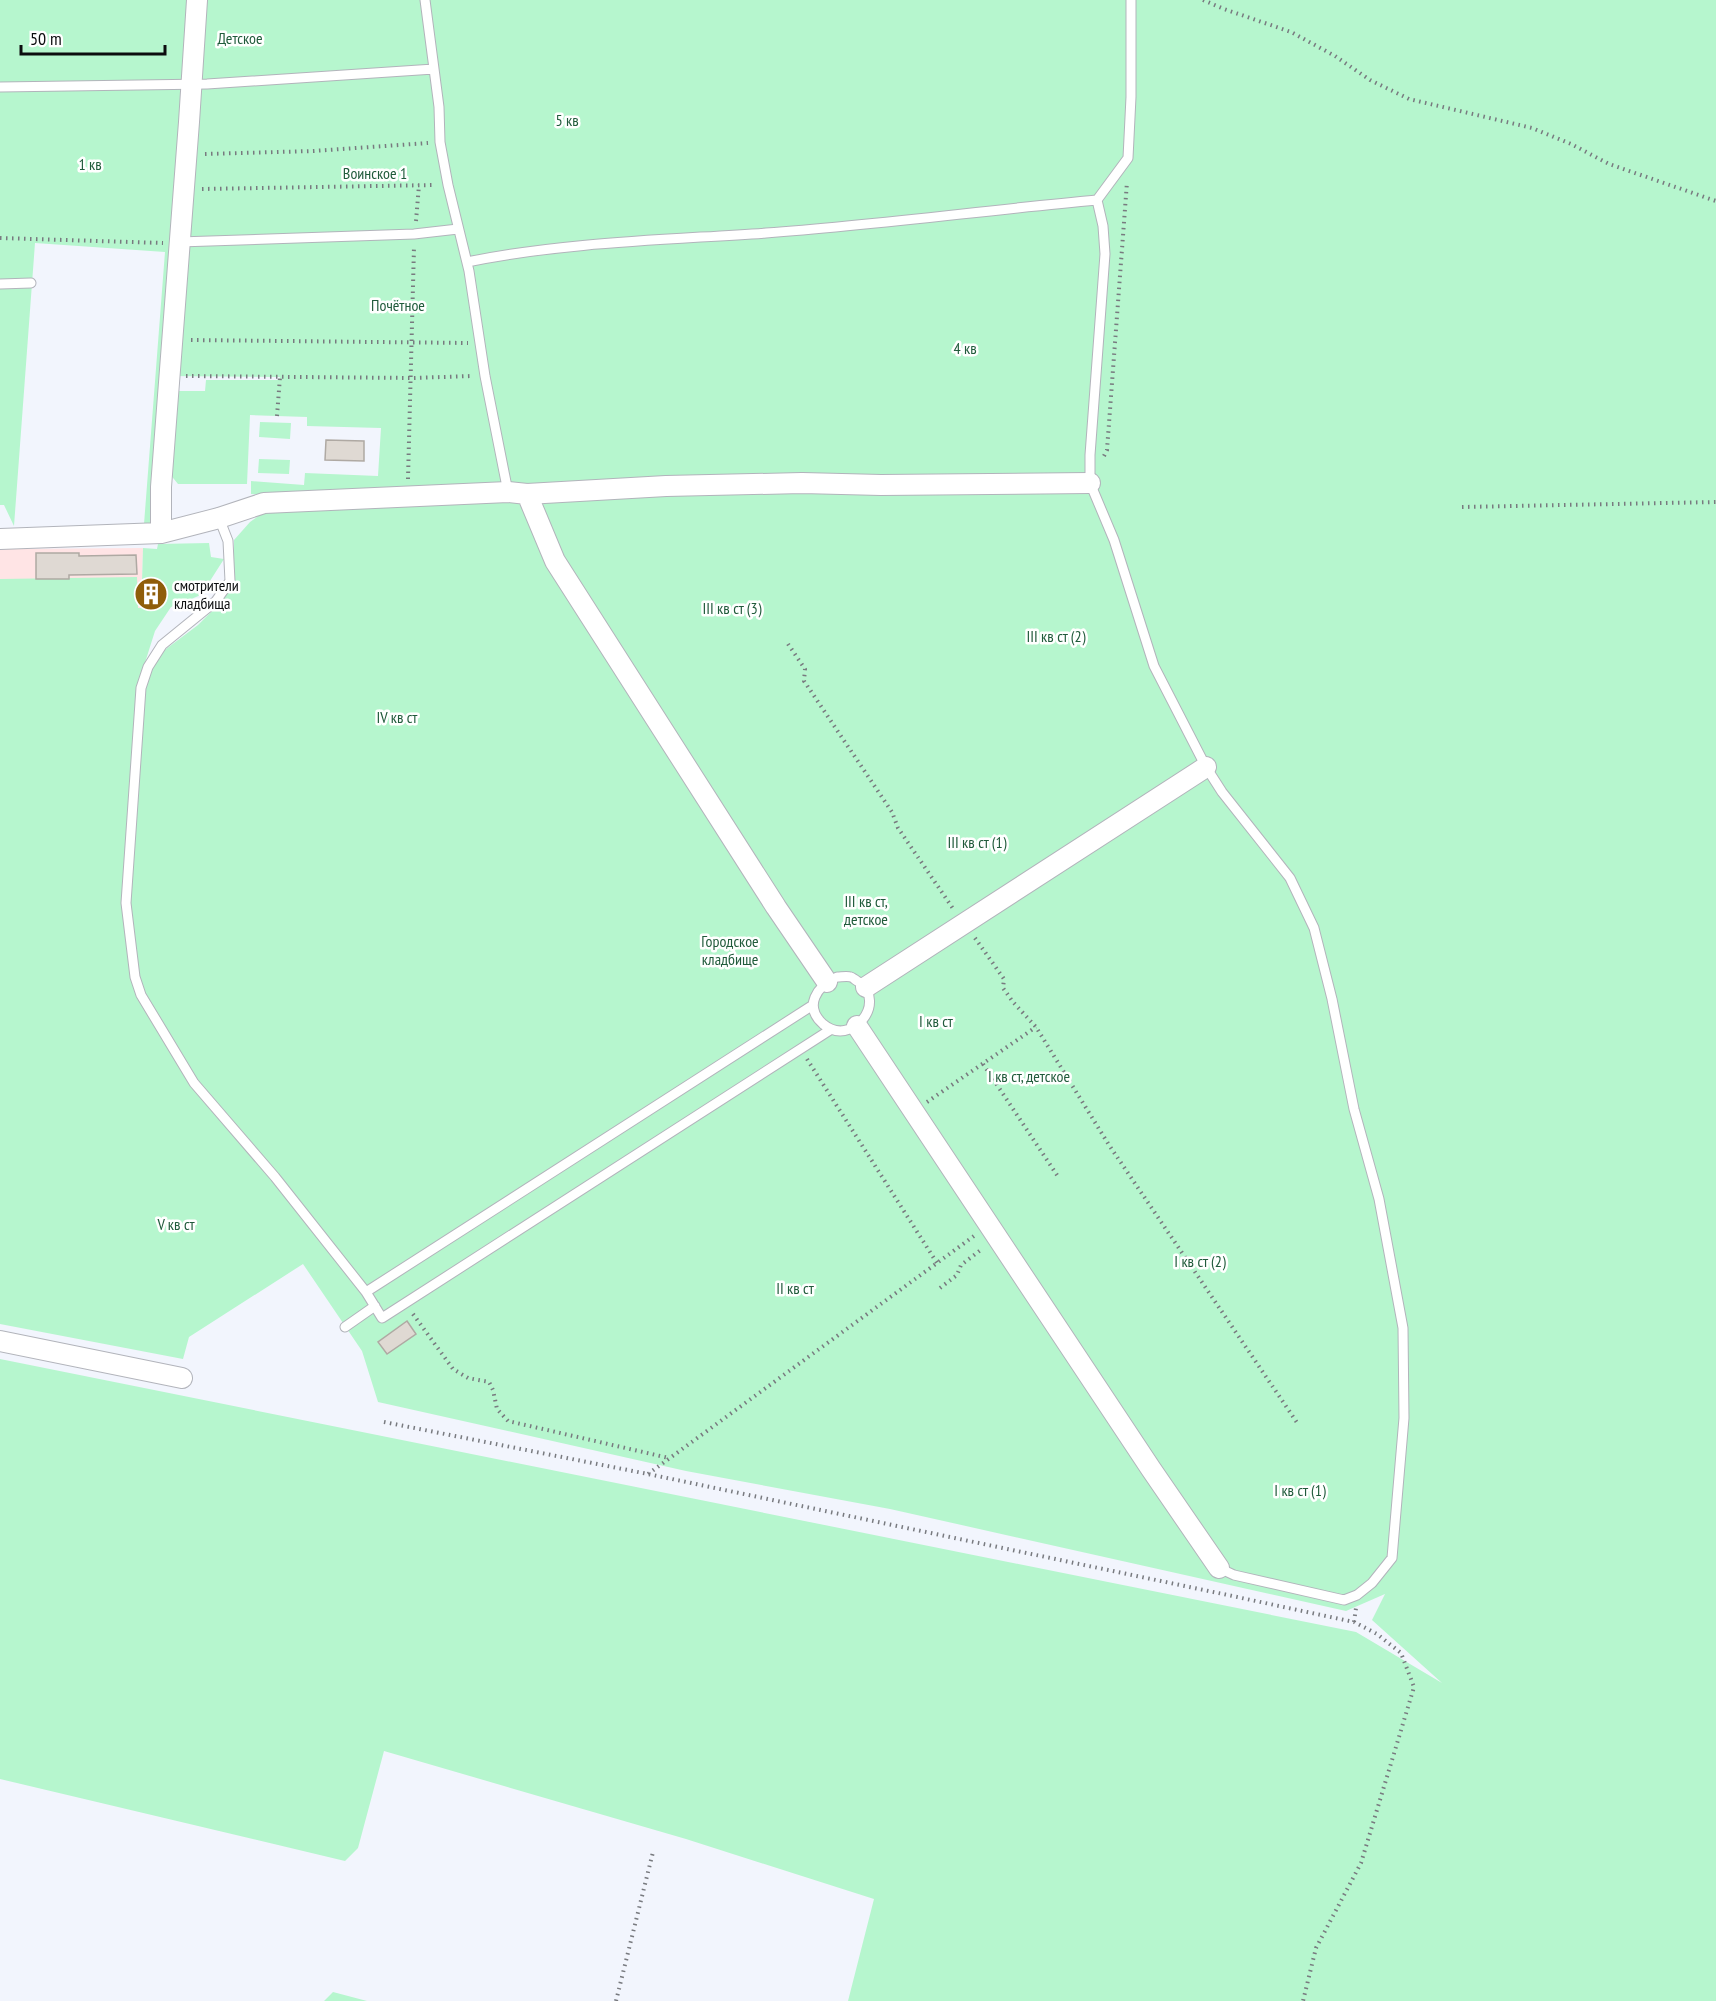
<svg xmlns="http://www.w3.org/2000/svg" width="1716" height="2001" font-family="'PT Sans Narrow',sans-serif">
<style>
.commercial{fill:#ffe4e5}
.green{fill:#b6f6ce}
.building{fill:#dfd9d3;stroke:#afa9a3;stroke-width:1.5}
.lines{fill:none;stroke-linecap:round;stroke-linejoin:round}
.service-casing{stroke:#b2b4bb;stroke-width:11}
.minor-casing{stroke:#b2b4bb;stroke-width:22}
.path{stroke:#787a7f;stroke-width:4;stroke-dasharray:1.5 4.5;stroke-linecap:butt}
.service{stroke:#fff;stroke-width:9}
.minor{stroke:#fff;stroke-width:20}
.labels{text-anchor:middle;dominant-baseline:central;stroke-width:5;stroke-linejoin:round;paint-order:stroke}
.park-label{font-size:16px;fill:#205b3b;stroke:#fff}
.poi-label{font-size:16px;fill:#0c0d0f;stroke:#fff;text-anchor:start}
</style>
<rect width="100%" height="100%" fill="#f2f5fd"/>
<!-- commercial -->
<path class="commercial" d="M143,548L142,580L164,582L163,607L138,608L0,585V549Z"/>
<!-- green -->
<path class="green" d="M0,0H1716V2001H848L874,1899L686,1839L384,1751L358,1848L345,1861L0,1779V1359L1356,1632L1442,1683L1372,1620L1385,1594L1346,1611L890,1509L686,1471L378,1402L362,1351L303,1264L189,1337L183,1359L0,1324V579L137,577L138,608L163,607L164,582L142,581L143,548L157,549L158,544L209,543L211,557L224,559L201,595L171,607L155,631L137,688L147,677L162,652L198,625L223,600L234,580V540L250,522L264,512L265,495L251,494V481L304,485L305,473L378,476L381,428L307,426V417L250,415L247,484H178L169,473L175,391H205L206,380H279L280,377L164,376L154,518L149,524H144L165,252L35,243L14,526L4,505H0Z
M260,422L291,423L290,439L259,437Z
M259,459L290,460L289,474L258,473Z
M333,1992L367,2001H324Z"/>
<!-- building -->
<path class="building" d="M326,440L364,441V461L325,460Z
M36,553H79V556L136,555L137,574L69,575V579H36Z
M140,582L162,583V606L140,605Z
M407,1321L416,1334L387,1354L378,1342Z"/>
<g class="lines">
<!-- service casing -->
<g class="service-casing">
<path id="service" d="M425,0L439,107L440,142L448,185L469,271L485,376L508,492
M1131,0V97L1128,158L1097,200L1103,226L1105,254L1090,455V483L1114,540L1154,666L1206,767L1222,792L1290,878L1314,928L1332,999L1354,1109L1379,1199L1403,1328L1404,1418L1392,1558L1372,1583L1357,1595L1344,1600L1234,1575L1219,1568
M0,87L207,84L434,69
M179,242L414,234L458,229
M467,262C565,242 666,240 766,233C877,225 987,210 1097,200
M0,284L31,283
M219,518L228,541L230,581L216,601L162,645L148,667L141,688L126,903L135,977L141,995L194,1083L275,1177L366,1292L382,1318L830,1030
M837,977C841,977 847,976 851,977C852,977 858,982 859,982C888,1003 851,1048 823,1024C803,1006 817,986 837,977Z
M366,1292L813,1005
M345,1327L375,1306"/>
</g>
<!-- minor casing -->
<g class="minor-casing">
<path id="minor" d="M527,494L555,561L776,907L827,982
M161,533V487L189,122L197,0
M0,539L161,533L219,518L264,503L508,492L527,494L666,486L802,483L881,485L1090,483
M866,987L1206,767
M857,1026L1151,1469L1219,1568
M0,1341L182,1378"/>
</g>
<!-- path -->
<path class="path" d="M1203,0L1224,9L1291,32L1335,56L1370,80L1409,99L1532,128L1571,144L1609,164L1716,201
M205,154L313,151L428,143
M202,189L435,185
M416,221L419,185
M0,238L163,243
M191,340L468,343
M186,376L412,378L472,376
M277,416L280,377
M1104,456L1107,450L1127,182
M408,479L414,247
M1462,507L1716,502
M788,644L805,669L804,681L892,812L898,828L954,910
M975,938L1004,979L1003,988L1013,1002L1036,1027L1109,1145L1298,1424
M807,1059L937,1263
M983,1064L1059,1178
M927,1102L1036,1027
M940,1288L957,1275L961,1265L982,1249
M413,1314L453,1369L468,1378L489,1382L493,1390L497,1409L508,1421L669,1458
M384,1422L648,1474L1223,1594L1354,1622L1377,1634L1401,1653L1414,1687L1361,1863L1316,1948L1303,2001
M648,1474L974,1236
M1354,1622L1356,1608
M616,2001L653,1852"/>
<!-- service -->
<use href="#service" class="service"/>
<!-- minor -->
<use href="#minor" class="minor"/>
</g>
<!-- icons -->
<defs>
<g id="building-disc" transform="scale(1.725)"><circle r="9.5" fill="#8f5d0a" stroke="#fff"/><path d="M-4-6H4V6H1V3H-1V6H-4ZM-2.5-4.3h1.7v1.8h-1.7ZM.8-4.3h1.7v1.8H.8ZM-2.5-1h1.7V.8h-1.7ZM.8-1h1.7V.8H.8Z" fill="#fff"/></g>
</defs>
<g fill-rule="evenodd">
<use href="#building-disc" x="151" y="594"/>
</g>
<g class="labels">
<!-- park labels -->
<g class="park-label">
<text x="240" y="38">Детское</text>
<text x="567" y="120">5 кв</text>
<text x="90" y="164">1 кв</text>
<text x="375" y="173">Воинское 1</text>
<text x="398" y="305">Почётное</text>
<text x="965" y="348">4 кв</text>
<text x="732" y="608">III кв ст (3)</text>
<text x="1056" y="636">III кв ст (2)</text>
<text x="397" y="717">IV кв ст</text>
<text x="977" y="842">III кв ст (1)</text>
<text x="866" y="901">III кв ст,<tspan x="866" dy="18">детское</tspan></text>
<text x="730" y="941">Городское<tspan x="730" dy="18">кладбище</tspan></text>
<text x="936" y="1021">I кв ст</text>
<text x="1029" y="1076">I кв ст, детское</text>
<text x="176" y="1224">V кв ст</text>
<text x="1200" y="1261">I кв ст (2)</text>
<text x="795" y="1288">II кв ст</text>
<text x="1300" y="1490">I кв ст (1)</text>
</g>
<!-- poi labels -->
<g class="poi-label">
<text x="174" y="585">смотрители<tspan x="174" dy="18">кладбища</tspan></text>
</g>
</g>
<!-- scale -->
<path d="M21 45v9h144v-9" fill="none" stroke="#0c0d0f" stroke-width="3"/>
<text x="30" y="45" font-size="18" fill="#0c0d0f" stroke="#ffffff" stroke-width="4.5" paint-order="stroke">50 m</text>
</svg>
